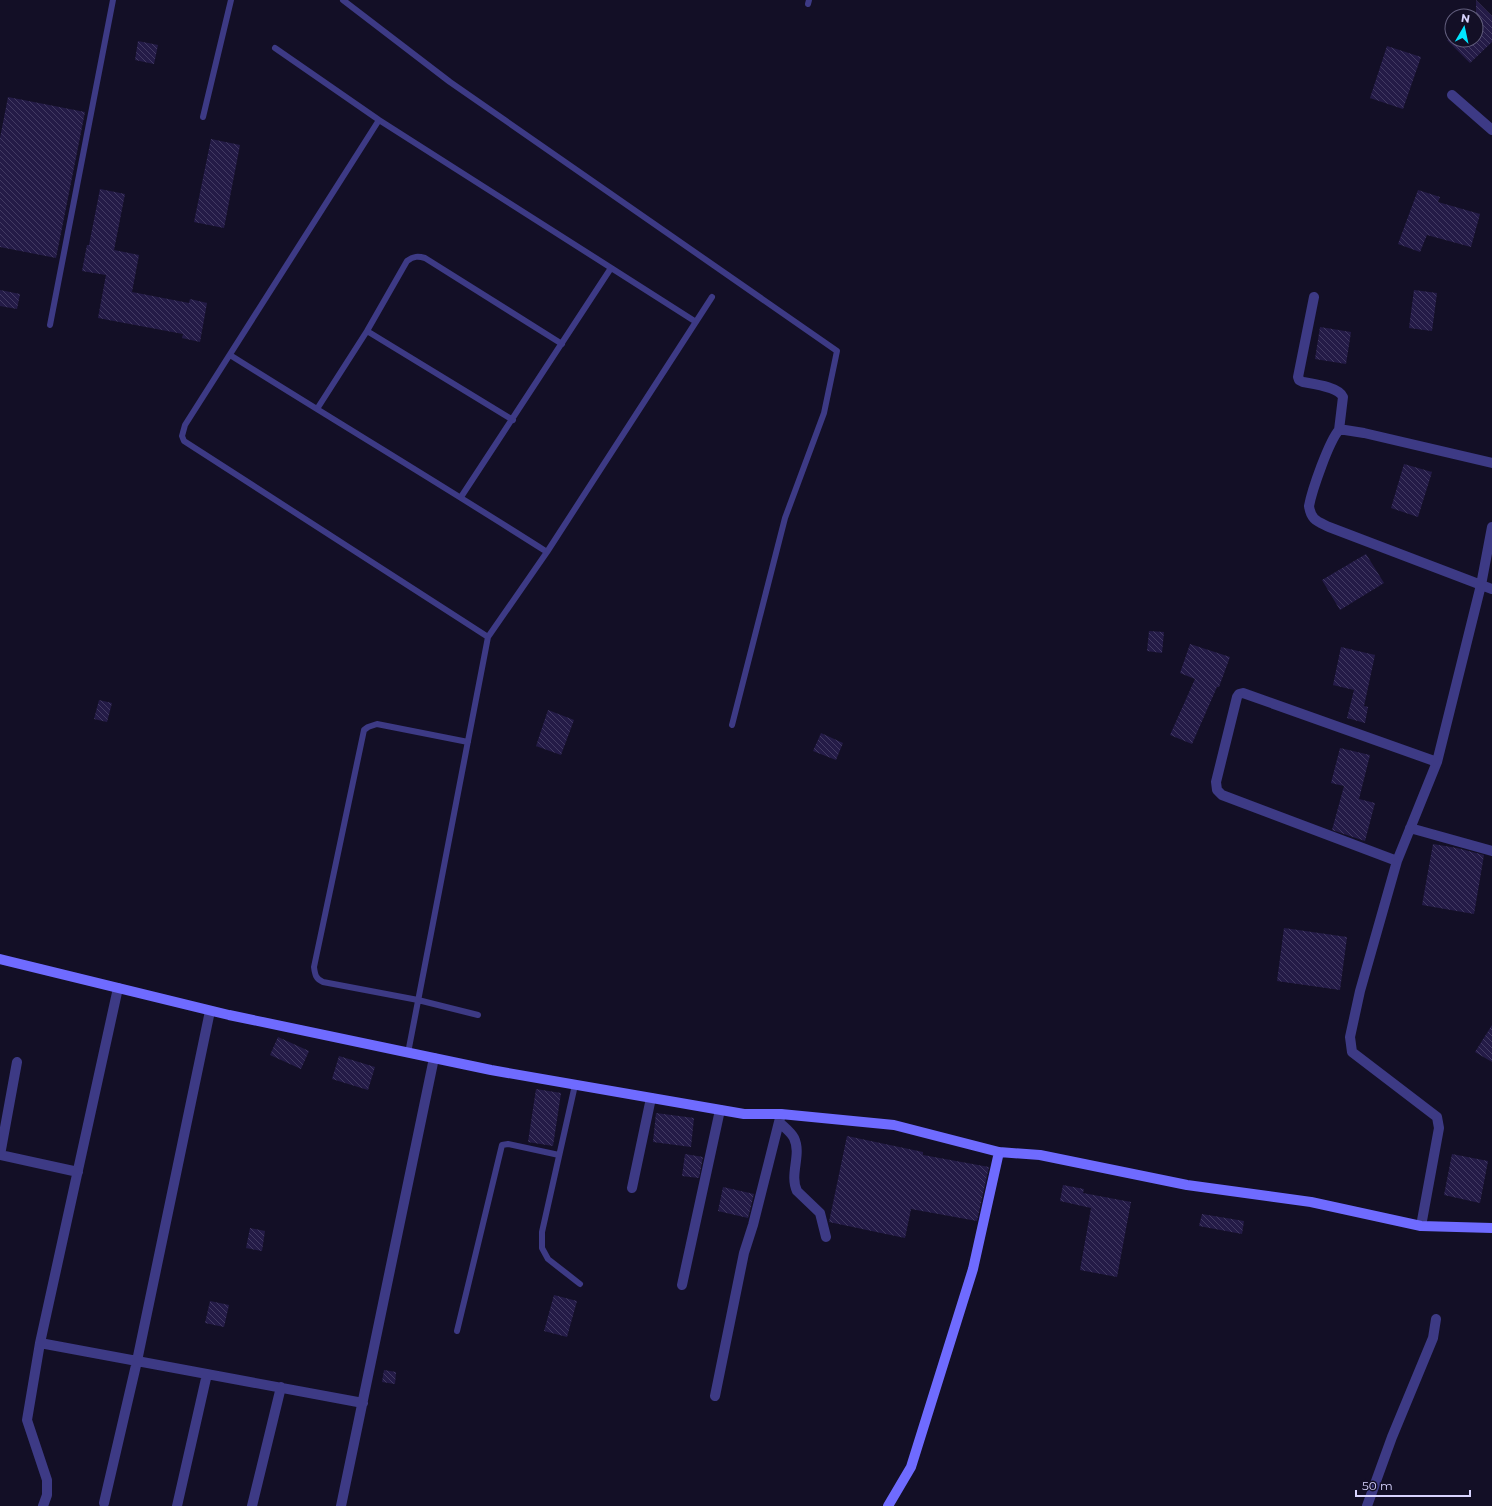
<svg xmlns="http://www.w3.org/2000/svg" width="1492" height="1506" font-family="Montserrat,sans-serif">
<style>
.building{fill:url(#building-back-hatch)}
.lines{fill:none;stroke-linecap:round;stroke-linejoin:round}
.lane{stroke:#3d3a85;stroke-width:6}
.street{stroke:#3d3a85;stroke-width:10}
.secondary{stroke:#6f6bff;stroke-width:10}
</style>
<defs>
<pattern id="building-back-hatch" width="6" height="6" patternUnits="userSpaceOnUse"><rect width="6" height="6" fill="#241b47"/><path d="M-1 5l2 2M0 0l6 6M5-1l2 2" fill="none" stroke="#433b63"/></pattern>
</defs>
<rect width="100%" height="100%" fill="#130f26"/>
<!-- building -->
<path class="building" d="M1476,0L1492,16V42L1470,63L1447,40H1476Z
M138,41L158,45L154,64L135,60Z
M1387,46L1421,57L1403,109L1370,98Z
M8,97L85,112L56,258L0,247V138Z
M211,139L240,145L224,228L194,222Z
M100,189L125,194L114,250L139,255L132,292L189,303L190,299L207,303L200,342L182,338L183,334L98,318L106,275L82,271L87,245H89Z
M1418,190L1440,197L1438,202L1480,214L1471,247L1427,235L1420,252L1398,244Z
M0,290L20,294L17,309L0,306Z
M1414,290L1437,293L1432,331L1409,328Z
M1320,327L1351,332L1346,364L1315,359Z
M1404,464L1432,472L1418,517L1391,508Z
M1366,554L1384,583L1340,610L1322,580Z
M1149,631L1164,632L1162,653L1147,651Z
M1190,644L1230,657L1219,687H1217L1192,744L1170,735L1195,679L1180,673Z
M1341,647L1375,655L1364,706L1368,707L1365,723L1347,718L1354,690L1333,685Z
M99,700L112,703L107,722L94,719Z
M548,710L574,720L561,755L536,746Z
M821,733L843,743L836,760L813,751Z
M1340,748L1370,755L1359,799L1375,803L1365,841L1332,830L1344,786L1331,783Z
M1433,844L1457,848L1484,855L1474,914L1422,905Z
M1284,928L1347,937L1340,990L1277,981Z
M1492,1025V1062L1475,1052Z
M278,1037L309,1051L301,1069L270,1055Z
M339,1056L375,1067L368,1090L332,1079Z
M536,1089L561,1093L553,1146L528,1142Z
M656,1113L694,1118L691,1147L653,1142Z
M847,1136L923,1152V1155L989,1167L977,1221L911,1209L905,1238L829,1222Z
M685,1154L703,1157L699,1178L682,1176Z
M1452,1154L1488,1161L1480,1203L1444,1195Z
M1063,1185L1084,1189L1083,1193L1131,1202L1117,1277L1080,1270L1091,1208L1060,1201Z
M723,1187L754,1194L748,1218L718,1211Z
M1202,1214L1244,1221L1242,1234L1199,1226Z
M250,1228L265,1231L262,1251L246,1248Z
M554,1295L577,1301L567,1337L544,1331Z
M210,1301L229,1305L224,1327L205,1323Z
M384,1370L396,1372L395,1384L382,1382Z"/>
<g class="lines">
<!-- lane -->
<path class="lane" d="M343,0L450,82L837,351L824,413L785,518L732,725
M808,4L809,0
M275,48L379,120L696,322
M203,117L231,0
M379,120L185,425L182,436L184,441L488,637
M50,325L113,0
M367,331L513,420
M230,355C335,421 442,485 547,552
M317,409L367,331L407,261C414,256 418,256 425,258L562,344
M461,497L611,268
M468,742L377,724L368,727L364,730L314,967C315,975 316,979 323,982L418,1000L478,1015
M408,1053L488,637L547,552L712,297
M575,1085L542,1232V1248L548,1259L580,1284
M457,1331L502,1145L508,1144L559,1155"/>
<!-- street -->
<path class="street" d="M1452,95L1492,130
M1314,297L1298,377L1299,380L1303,382C1314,384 1339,387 1343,397L1339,430
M1492,463L1364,433L1345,430H1339C1329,441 1312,490 1309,506C1311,520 1317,521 1329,527L1492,589
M1410,828L1492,851
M1397,861L1222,795L1217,790L1216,782L1237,697L1239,694L1243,693L1437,762
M17,1062L0,1155L78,1172
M779,1122C784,1127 791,1132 794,1138C802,1155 789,1174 797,1191L820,1213L826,1237
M632,1188L651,1098
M1421,1226L1439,1128L1437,1117L1352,1052L1350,1037L1360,991L1397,861L1437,762L1481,585L1492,527
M682,1285L720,1110
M40,1343L363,1403
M715,1396L744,1253L753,1225L781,1114
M104,1503L137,1361L210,1011
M43,1506L47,1495V1480L27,1420L40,1343L118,988
M177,1506L207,1374
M252,1506L281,1387
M341,1506L434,1058
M1367,1506L1392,1437L1433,1338L1436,1319"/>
<!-- secondary -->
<path class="secondary" d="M0,959L229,1015L491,1070L744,1114H781L894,1125L999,1152L1040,1155L1187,1185L1311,1202L1421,1226L1492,1228
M888,1506L911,1467L973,1269L999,1152"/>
</g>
<!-- north arrow -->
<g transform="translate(1464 28) rotate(9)"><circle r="19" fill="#130f26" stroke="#625e7d"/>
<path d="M0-3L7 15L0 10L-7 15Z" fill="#00e5ff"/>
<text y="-6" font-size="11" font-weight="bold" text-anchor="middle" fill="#d9d4ff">N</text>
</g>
<!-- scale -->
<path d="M1356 1490v6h114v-6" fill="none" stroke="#d9d4ff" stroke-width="2"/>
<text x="1362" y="1490" font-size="12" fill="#d9d4ff" stroke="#130f26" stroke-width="3" paint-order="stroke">50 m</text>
</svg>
